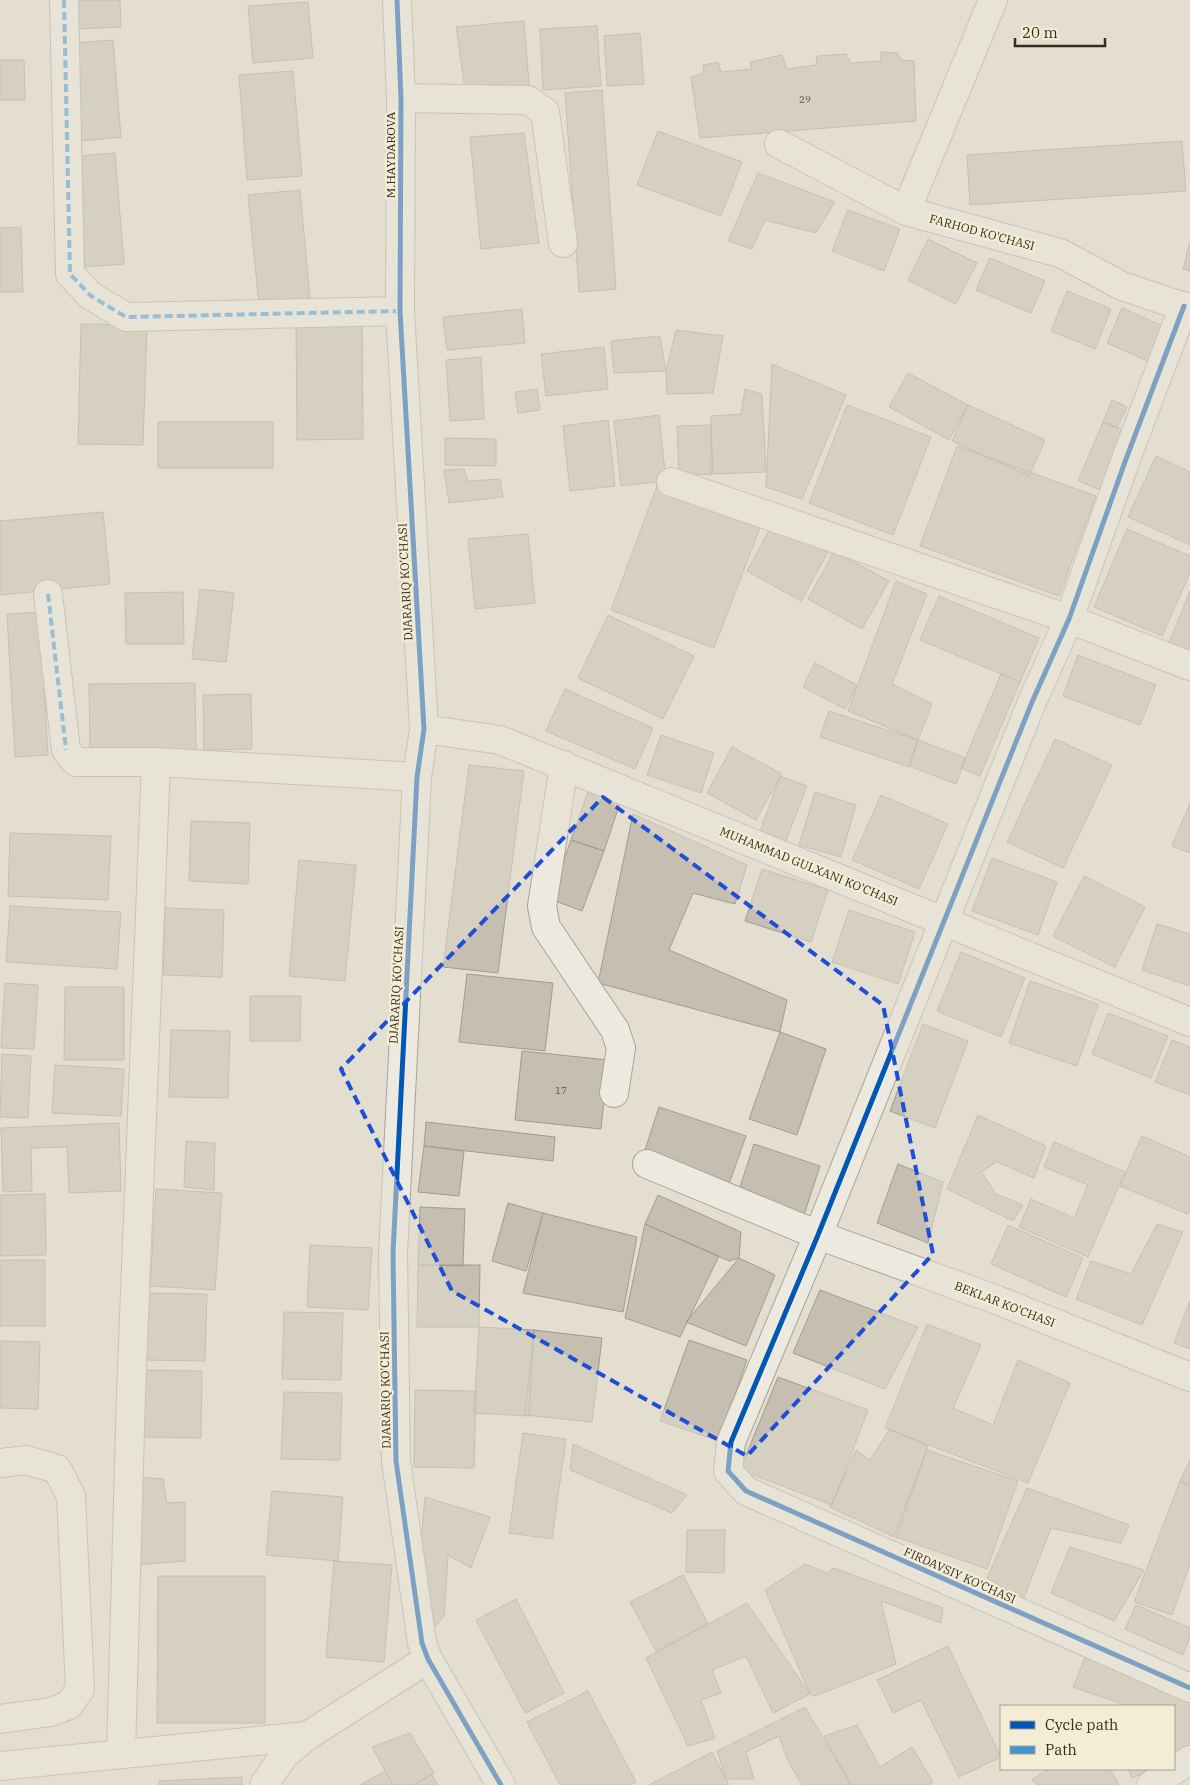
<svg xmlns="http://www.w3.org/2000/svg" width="1190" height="1785" font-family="'IBM Plex Serif',serif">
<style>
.building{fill:#c6beb0;stroke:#a39b8f}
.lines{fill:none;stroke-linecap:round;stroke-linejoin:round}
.minor-casing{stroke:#a8a398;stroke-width:30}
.minor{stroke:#ece9e0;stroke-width:28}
.quiet{stroke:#3e96d5;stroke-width:4;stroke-dasharray:8 4;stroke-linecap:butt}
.cycleway-casing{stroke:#f3edd6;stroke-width:8}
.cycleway{stroke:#0057b8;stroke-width:5}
.marked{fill:none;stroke:#1d4ed8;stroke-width:4;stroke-dasharray:10 6;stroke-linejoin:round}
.labels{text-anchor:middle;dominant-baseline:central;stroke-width:4.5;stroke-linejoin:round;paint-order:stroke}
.number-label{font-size:10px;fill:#5a5144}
.street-label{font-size:12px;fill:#362d20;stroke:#f3edd6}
</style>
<rect width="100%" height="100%" fill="#e3decf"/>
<!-- building -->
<path class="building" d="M77,0H120L121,27L78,29Z
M308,2L313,58L253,63L248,6Z
M524,21L529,85L466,96L456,27Z
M597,26L601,86L543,90L540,29Z
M640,33L644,84L607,86L604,36Z
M113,40L121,137L82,141L74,43Z
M881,52L897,53L901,60L914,61L916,121L700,138L691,77L704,73L703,65L718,62L721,72L752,69L750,62L782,55L787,69L816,65L817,56L846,54L851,63L881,61Z
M0,60H24L25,100H0Z
M293,71L302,176L247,180L239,75Z
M602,90L616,289L579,292L565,93Z
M658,131L742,162L721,216L637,185Z
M524,133L539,243L481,249L470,137Z
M1182,141L1186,191L970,205L967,155Z
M115,153L124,264L85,267L76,156Z
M758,173L835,202L816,233L765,220L752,249L728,241Z
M300,190L310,298L259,304L248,195Z
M848,210L900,229L884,271L832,251Z
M21,227L23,292H0V228Z
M928,239L977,263L956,304L908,280Z
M1190,242V271L1183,269Z
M990,258L1045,281L1031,313L976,290Z
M1067,291L1111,309L1095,349L1051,331Z
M1122,308L1168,328L1152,363L1107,343Z
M522,309L525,343L447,350L443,317Z
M362,316L363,439L297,440L296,317Z
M81,324L147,325L143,445L78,444Z
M676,330L723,336L713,393L667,394L666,371Z
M660,336L666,371L614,373L611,341Z
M604,347L608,389L546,396L541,354Z
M481,357L484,419L450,421L446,360Z
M772,364L846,395L802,499L766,487Z
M908,373L968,405L949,440L889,407Z
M537,389L540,410L518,413L515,392Z
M745,389L762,394L766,472L711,474V416L741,414Z
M1112,400L1127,407L1117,428L1103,422Z
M847,405L931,437L893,535L809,503Z
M968,405L1045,440L1029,476L952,441Z
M659,415L666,481L621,486L614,421Z
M608,420L615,486L570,491L563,426Z
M158,422H273V468H158Z
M1103,422L1131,433L1106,492L1078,481Z
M711,425L713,474L679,476L677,426Z
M445,438L496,439V466L445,465Z
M957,446L1096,496L1059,596L920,546Z
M1156,456L1190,472V545L1128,517Z
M464,469L468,481L500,479L503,497L449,503L444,470Z
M657,486L761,525L714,648L611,610Z
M103,512L110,584L0,595V521Z
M773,523L828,552L801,601L747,571Z
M1127,529L1190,556V573L1162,636L1094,607Z
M528,534L535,603L475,609L468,539Z
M834,551L889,581L862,629L808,599Z
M896,581L927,594L892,684L932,704L918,740L848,711Z
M200,589L234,593L226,662L192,659Z
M1190,591V652L1169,643Z
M183,592L184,644H126L125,593Z
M939,596L1039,638L1020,682L920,640Z
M40,612L48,755L15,757L7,614Z
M608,615L694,656L663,719L578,678Z
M1078,655L1156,685L1140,725L1063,696Z
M815,663L857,685L845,709L803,687Z
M1001,674L1020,682L980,776L961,768Z
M195,683L196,753L90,754L89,684Z
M565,689L653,728L635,769L546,731Z
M251,694L252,749L204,750L203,695Z
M829,711L918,740L909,767L820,737Z
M661,735L714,753L701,793L647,775Z
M1055,739L1112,765L1063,868L1007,842Z
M918,740L966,758L956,784L909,766Z
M732,747L782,774L756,820L707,793Z
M469,765L524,771L498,973L443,967Z
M780,776L807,786L785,843L759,834Z
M588,792L620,803L604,851L571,840Z
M815,792L856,805L841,857L799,845Z
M881,795L948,824L919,889L852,860Z
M1190,803V853L1172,846Z
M633,814L747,865L735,904L693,893L669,950L787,1000L780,1032L598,983Z
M191,821L250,823L248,884L189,881Z
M10,833L111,836L108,900L8,896Z
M571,840L604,851L582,911L550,899Z
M992,858L1057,882L1038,935L972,911Z
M299,860L356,865L345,981L289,976Z
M762,869L828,890L811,942L745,921Z
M1084,876L1145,907L1115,967L1053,936Z
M10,906L121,912L117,969L6,962Z
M165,908L224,910L222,977L163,975Z
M849,910L915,932L898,984L832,962Z
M1157,924L1190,934V986L1142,970Z
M961,952L1025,978L1001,1037L937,1011Z
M467,974L553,983L545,1051L459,1042Z
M1030,981L1098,1004L1077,1066L1009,1043Z
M5,983L38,985L34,1049L1,1048Z
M65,987H124V1060H64Z
M250,996H301L300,1041H250Z
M1108,1013L1168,1036L1151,1078L1092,1054Z
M923,1024L968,1041L935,1128L890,1111Z
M171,1030L230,1031L228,1098L169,1097Z
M780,1032L826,1049L797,1135L749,1119Z
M1172,1040L1190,1047V1095L1155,1082Z
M522,1051L608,1060L601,1129L515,1120Z
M2,1054L31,1056L28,1118L0,1117Z
M55,1065L124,1069L121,1116L52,1113Z
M659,1107L746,1136L729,1184L643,1156Z
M978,1115L1046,1146L1034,1178L997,1162L981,1172L996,1194L1023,1205L1013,1221L947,1189Z
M426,1122L555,1137L553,1161L424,1146Z
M119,1123L121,1191L69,1193L67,1147L31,1148L32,1191L3,1192L1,1128Z
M1142,1136L1190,1157V1209L1188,1214L1120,1186Z
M186,1141L215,1143L214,1190L184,1187Z
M1054,1142L1125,1172L1088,1257L1019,1227L1031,1199L1074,1218L1088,1185L1044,1167Z
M754,1144L820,1166L803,1218L737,1196Z
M424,1146L464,1151L459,1196L418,1192Z
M898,1164L943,1182L928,1243L877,1223Z
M156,1189L222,1193L215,1290L150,1286Z
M45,1194L46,1255L0,1256V1195Z
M658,1195L741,1232L739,1258L729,1261L645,1224Z
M508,1203L543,1213L526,1271L492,1261Z
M420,1207L465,1209L463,1266L418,1265Z
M543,1213L637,1237L623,1312L523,1293Z
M645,1224L719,1256L680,1337L625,1318Z
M1157,1224L1183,1232L1142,1325L1076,1299L1091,1261L1131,1274Z
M1008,1225L1083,1258L1066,1297L991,1264Z
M310,1245L372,1248L368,1310L307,1307Z
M739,1258L775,1275L746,1346L686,1322Z
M0,1260H45V1326H0Z
M418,1265H480L479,1327H417Z
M820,1290L918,1327L885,1389L793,1353Z
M148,1293L207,1294L205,1361L146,1360Z
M1190,1301V1349L1174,1343Z
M284,1312L343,1313L341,1380L282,1379Z
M927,1324L981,1345L953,1408L993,1425L1018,1360L1070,1383L1028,1483L885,1428Z
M479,1327L534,1330L529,1416L474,1413Z
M534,1330L602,1338L592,1422L525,1415Z
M689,1340L747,1360L719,1441L660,1421Z
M0,1341L40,1342L38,1409L0,1408Z
M143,1370L202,1371L201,1438L142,1437Z
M778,1377L868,1410L832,1505L740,1470Z
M415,1390L476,1391L474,1468L414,1467Z
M284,1392L342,1393L340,1460L281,1459Z
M890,1429L928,1446L894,1537L830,1507L856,1450L870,1460Z
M523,1433L566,1439L552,1539L509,1533Z
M573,1444L687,1495L672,1513L570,1470Z
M927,1450L1018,1481L987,1569L896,1537Z
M1190,1460V1486L1180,1481Z
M133,1477L163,1479L167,1503L185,1502V1561L133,1565Z
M1180,1481L1190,1486V1564L1172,1615L1134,1602Z
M1027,1488L1129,1525L1121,1543L1051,1528L1023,1600L987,1578Z
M272,1491L343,1497L338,1561L266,1555Z
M425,1497L490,1517L471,1568L448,1555L444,1616L427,1636L417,1589Z
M687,1530H725L724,1573L686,1572Z
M1070,1547L1144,1570L1114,1621L1051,1593Z
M334,1561L392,1565L384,1662L326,1657Z
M805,1564L827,1573L834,1568L943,1608L941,1623L881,1601L896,1664L815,1696L810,1694L765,1590Z
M683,1575L708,1624L656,1651L630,1602Z
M158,1576H265V1723H157Z
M516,1599L564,1693L525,1713L476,1620Z
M747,1603L810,1694L773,1713L746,1656L712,1670L721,1693L701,1700L715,1738L688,1746L646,1658Z
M1136,1605L1190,1628V1637L1183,1655L1125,1629Z
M948,1646L1001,1757L959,1777L921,1700L893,1713L877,1680Z
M1086,1655L1190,1696V1752L1179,1755L1174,1743V1706H1128L1073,1687Z
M588,1691L636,1782L631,1785H560L527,1722Z
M805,1707L851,1785H802L788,1761L779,1736L746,1752L754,1779H726L717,1751Z
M857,1725L880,1767L912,1747L933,1782L928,1785H851L824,1736Z
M410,1733L434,1773L412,1785H393L372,1747Z
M712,1752L729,1785H649Z
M1050,1769H1110L1119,1785H1036L1032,1779Z
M1128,1769H1151L1132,1778Z
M385,1771L393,1785H360Z
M432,1775L438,1785H414Z
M242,1777V1785H159V1781Z"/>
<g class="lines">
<!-- minor casing -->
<g class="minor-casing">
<path id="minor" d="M64,0L70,274L91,296L126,317L400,311
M397,0L401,98L400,311L424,729L417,777L393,1253L396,1461L422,1643L428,1659L501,1785
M401,98L528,100L545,112L563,243
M779,144L906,211L1060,253L1122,286L1190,309
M906,211L993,0
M1184,306L1126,459L1069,619L1032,702L818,1235L731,1442L728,1471L746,1491L1190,1688
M671,482L1069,619L1190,666
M48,594L66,750L76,762H156L417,777
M424,729L500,740L1190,1022
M564,765L542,906L546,927L615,1030L621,1048L614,1093
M647,1164L818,1235L997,1300L1190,1377
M0,1463L26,1460L57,1469L71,1496L80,1689L69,1705L51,1712L0,1719
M121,1754L131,1394L156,762
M0,1766L307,1736
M264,1785L284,1755L307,1736L428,1659
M1151,1785L1190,1760"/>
</g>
<!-- minor -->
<use href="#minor" class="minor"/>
<!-- quiet -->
<path class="quiet" d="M64,0L70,274L91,296L126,317L400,311
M48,594L66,750"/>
<!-- cycleway casing -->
<g class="cycleway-casing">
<path id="cycleway" d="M397,0L401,98L400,311L424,729L417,777L393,1253L396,1461L422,1643L428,1659L501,1785
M1184,306L1126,459L1069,619L1032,702L818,1235L731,1442L728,1471L746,1491L1190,1688"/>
</g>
<!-- cycleway -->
<use href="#cycleway" class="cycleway"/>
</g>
<!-- marked area -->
<path d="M0 0H1190V1785H0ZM603,797L883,1005L933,1254L747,1456L452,1291L341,1069Z" fill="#e3decf" fill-opacity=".55" fill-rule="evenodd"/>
<path class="marked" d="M603,797L883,1005L933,1254L747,1456L452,1291L341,1069Z"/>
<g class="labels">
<!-- number labels -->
<g class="number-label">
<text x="805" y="99">29</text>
<text x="561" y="1090">17</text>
</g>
<!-- street labels -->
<g class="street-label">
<text transform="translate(390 155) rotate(-90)">M.HAYDAROVA</text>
<text transform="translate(982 232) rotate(15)">FARHOD KO'CHASI</text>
<text transform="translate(405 582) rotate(-93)">DJARARIQ KO'CHASI</text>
<text transform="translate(809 866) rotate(22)">MUHAMMAD GULXANI KO'CHASI</text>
<text transform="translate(396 985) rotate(-87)">DJARARIQ KO'CHASI</text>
<text transform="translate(1005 1304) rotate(21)">BEKLAR KO'CHASI</text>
<text transform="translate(385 1390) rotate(-91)">DJARARIQ KO'CHASI</text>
<text transform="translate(960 1575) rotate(24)">FIRDAVSIY KO'CHASI</text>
</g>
</g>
<!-- legend -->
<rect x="1000" y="1705" width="175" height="65" fill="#f3edd6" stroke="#a7a08d"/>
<rect x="1010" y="1721" width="25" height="8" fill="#0057b8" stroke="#a7a08d"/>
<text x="1045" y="1730" font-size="15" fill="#362d20">Cycle path</text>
<rect x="1010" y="1746" width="25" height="8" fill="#3e96d5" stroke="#a7a08d"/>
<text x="1045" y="1755" font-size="15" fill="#362d20">Path</text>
<!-- scale -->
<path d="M1015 38v8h90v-8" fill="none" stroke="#362d20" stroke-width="2.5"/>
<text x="1022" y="38" font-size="15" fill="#362d20" stroke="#f3edd6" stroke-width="4" paint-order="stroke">20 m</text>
</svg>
